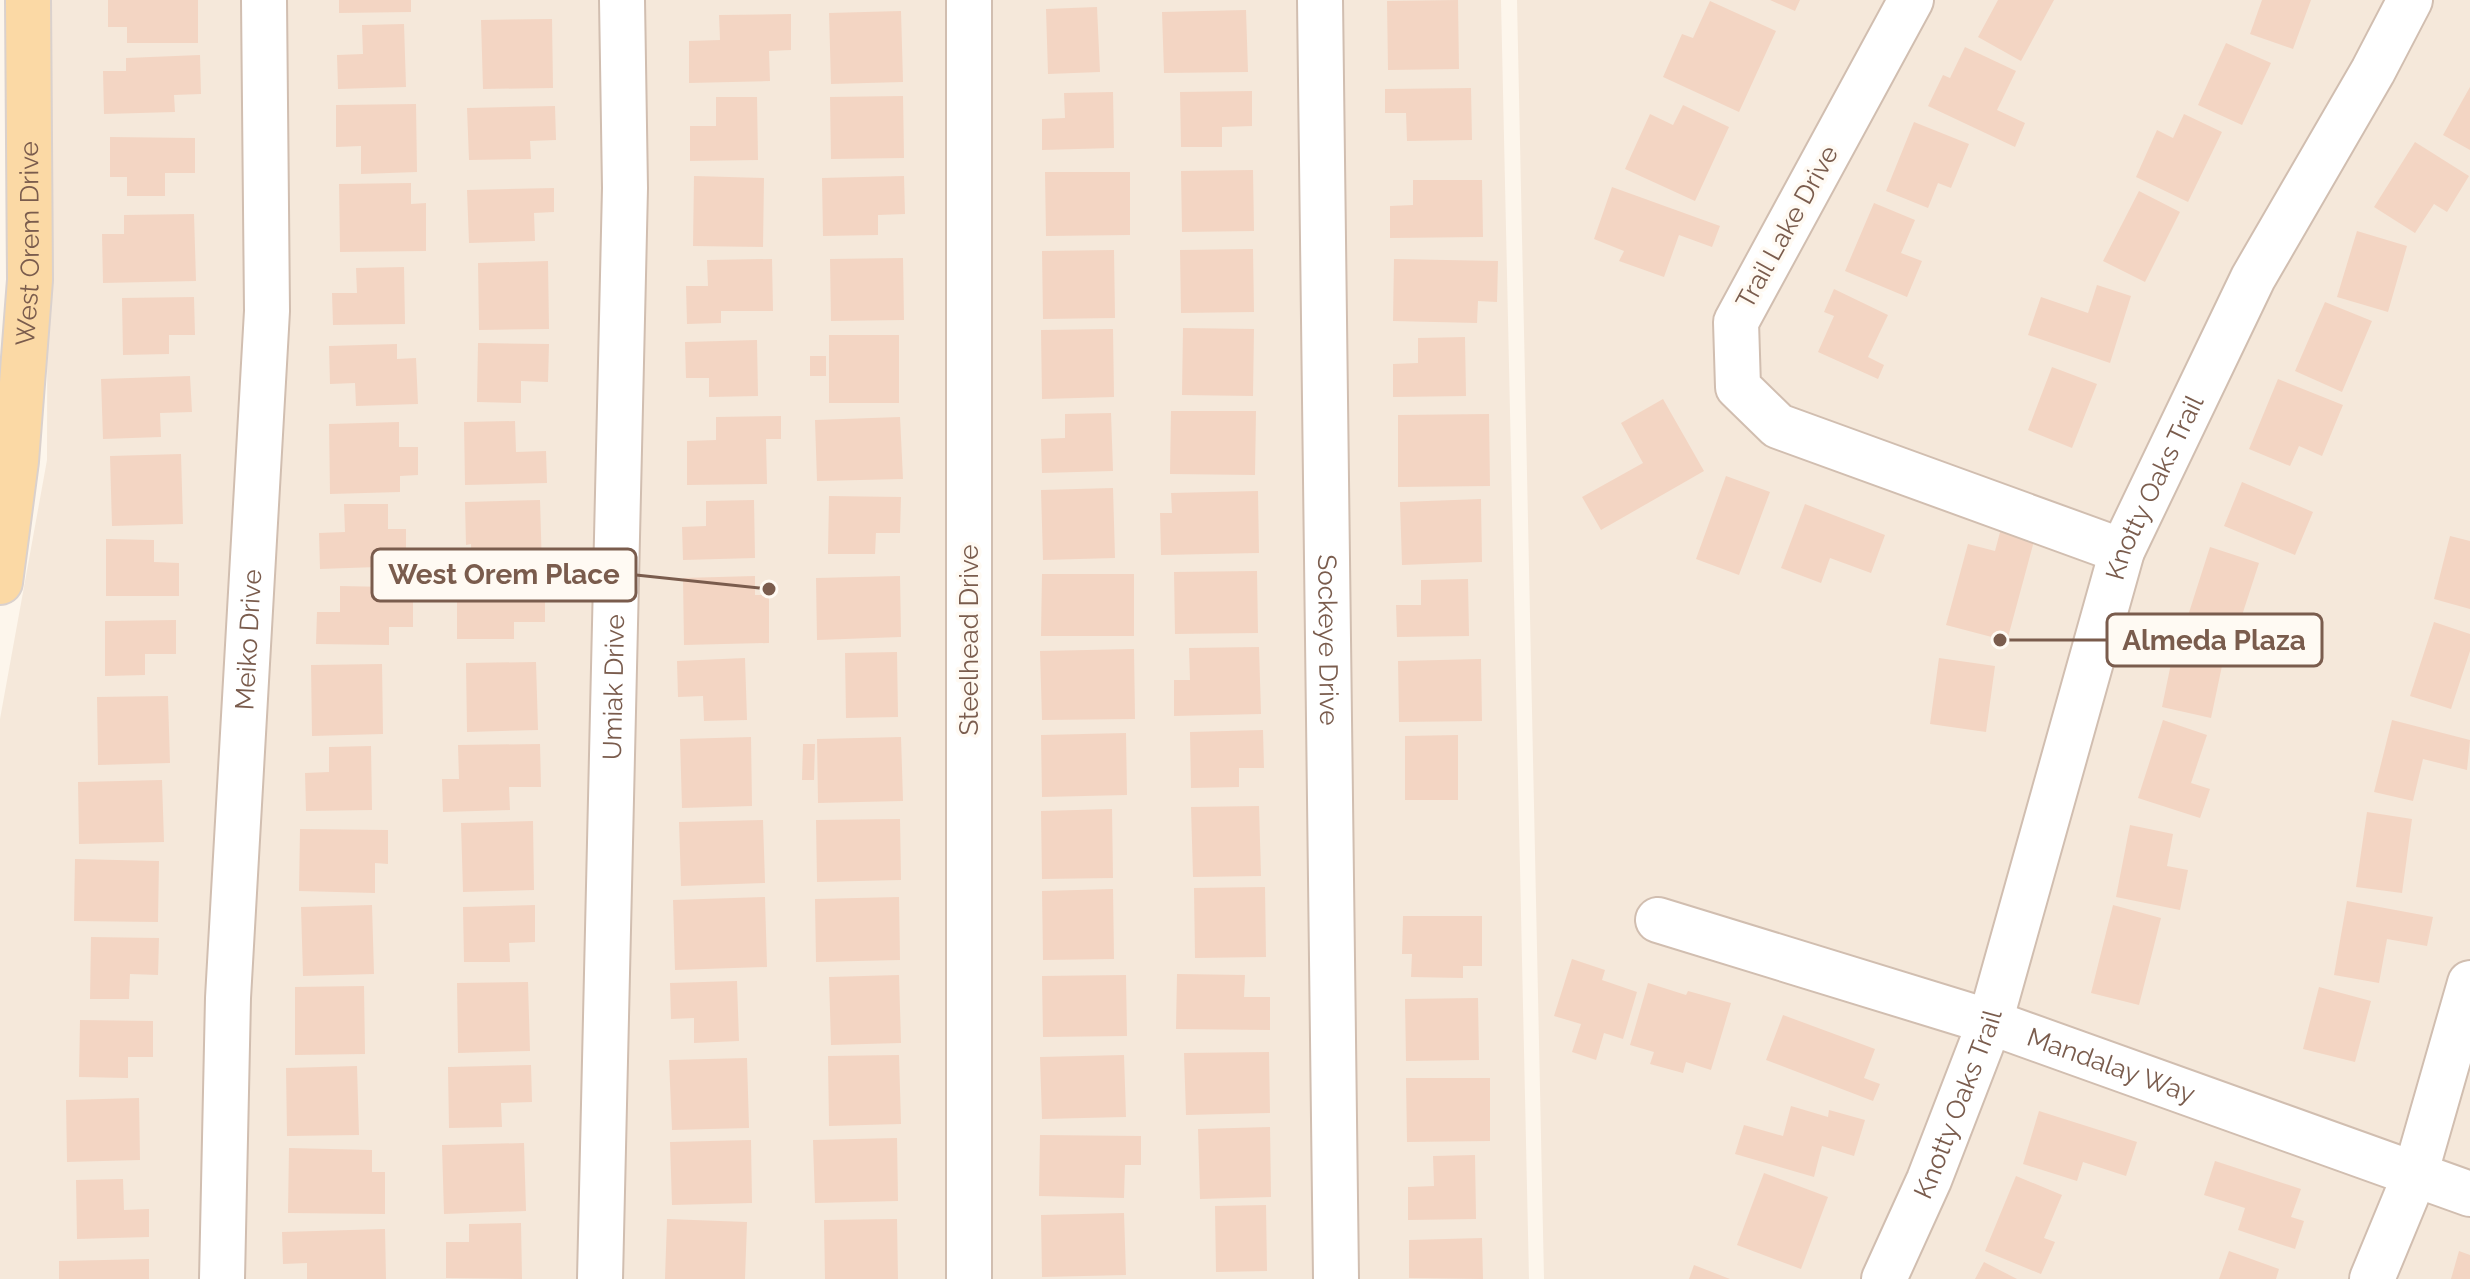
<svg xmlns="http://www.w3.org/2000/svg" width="2470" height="1279" font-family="Raleway,sans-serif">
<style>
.residential{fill:#f5e8da}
.building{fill:#f3d5c3}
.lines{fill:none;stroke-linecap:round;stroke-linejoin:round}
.minor-casing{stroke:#d1beb0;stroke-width:48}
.major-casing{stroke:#dad1cd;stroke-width:48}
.minor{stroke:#fff;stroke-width:44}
.major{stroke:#fbd9a5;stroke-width:44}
.labels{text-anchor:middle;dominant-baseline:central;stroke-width:7;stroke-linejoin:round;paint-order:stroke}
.street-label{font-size:26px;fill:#7a5c4d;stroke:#fffaf3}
.leader{fill:none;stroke:#7a5c4d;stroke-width:3}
.callout-dot{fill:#7a5c4d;stroke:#fffaf3;stroke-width:3}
.callout{fill:#fffaf3;stroke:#7a5c4d;stroke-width:3}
.callout-label{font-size:28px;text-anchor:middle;font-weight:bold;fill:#7a5c4d}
</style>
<rect width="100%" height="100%" fill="#fdf6ec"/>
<!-- residential -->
<path class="residential" d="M48,0H1501L1529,1279H0V719L47,460Z
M1517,0H2470V1279H1544Z"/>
<!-- building -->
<path class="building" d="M108,0H198V43H127V27H108Z
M339,0H411V12L339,13Z
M1458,0L1459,69L1388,70L1387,1Z
M1770,0H1800L1795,11Z
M1998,0H2054L2021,61L1978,37Z
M2262,0H2311L2293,49L2250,34Z
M1710,1L1776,31L1739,112L1663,77L1682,34L1693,38Z
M1097,7L1100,72L1048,74L1046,9Z
M1246,10L1248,72L1164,73L1162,12Z
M901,11L903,82L831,84L829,13Z
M791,14V50L769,51L770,81L689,83V41L720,40L719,15Z
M552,19L553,88L483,89L481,20Z
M404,24L406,87L338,89L337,55L363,54L362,25Z
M2226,43L2271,63L2242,125L2198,105Z
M1965,47L2016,71L1997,110L2025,123L2015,147L1928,106L1943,75L1950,78Z
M200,55L201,94L174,95L175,112L104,114L103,71H126V58Z
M2470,87V150L2443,135Z
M1471,88L1472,140L1407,141L1406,113H1385V89Z
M1252,91V126L1222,127V147H1181L1180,92Z
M1113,92L1114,148L1042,150V119L1065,118L1064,93Z
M903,96L904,158L831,159L830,97Z
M716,97H757L758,160L690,161V126H716Z
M416,104L417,172L361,174V146L336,147V105Z
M1683,105L1729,127L1695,201L1625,169L1650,114L1673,125Z
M555,106L556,140L530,141L531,159L469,160L467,108Z
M2184,114L2222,132L2188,202L2136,177L2157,130L2173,138Z
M1914,122L1969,144L1951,188L1938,183L1928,208L1886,191Z
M110,137L195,138V173H165V196H127V177H110Z
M2415,142L2469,176L2447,212L2434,204L2415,233L2374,207Z
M1253,170L1254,231L1182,232L1181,171Z
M1045,172H1130V235L1046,236Z
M694,176L764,178L763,247L693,246Z
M904,176L905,214L878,215V235L823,236L822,178Z
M1413,180H1482L1483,237L1390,238V206L1413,205Z
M411,183V204L426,203V251L340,252L339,184Z
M1612,187L1720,226L1712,247L1679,235L1664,277L1619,261L1624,251L1594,239Z
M554,188V212L534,213L535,241L469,243L467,190Z
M2139,191L2180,212L2145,282L2103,261Z
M1874,203L1915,220L1901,253L1922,261L1907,297L1845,271Z
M194,214L196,281L103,283L102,234H124V215Z
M2357,231L2407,246L2388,312L2337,297Z
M1253,249L1254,312L1181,313L1180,250Z
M1114,250L1115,318L1043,319L1042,251Z
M903,258L904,320L831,321L830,259Z
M772,259L773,311H721V323L687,324L686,286H708L707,260Z
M1394,259L1498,261L1497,302L1478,301L1477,323L1393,321Z
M548,261L549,329L479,330L478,263Z
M404,267L405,324L333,325L332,293H357L356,268Z
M2097,285L2131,296L2110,363L2028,335L2041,297L2088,313Z
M1834,289L1888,315L1868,357L1884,365L1878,379L1818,352L1834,316L1824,312Z
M194,297L195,335H169V354L123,355L122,298Z
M2325,302L2372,321L2342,392L2295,371Z
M1183,328L1254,329L1253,396L1182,395Z
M1113,329L1114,397L1042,399L1041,330Z
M829,335H899V403H829Z
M1465,337L1466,396L1393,397V364L1418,363V338Z
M757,340L758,396L709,397V378H686L685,342Z
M478,343L549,344L548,382L521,381V403L477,402Z
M397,344V359L416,358L418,404L356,406L355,383L330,384L329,346Z
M810,356H826V376H810Z
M2052,367L2097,384L2072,448L2028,430Z
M190,376L192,412L160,413L161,437L103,439L101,379Z
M2278,379L2343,405L2322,456L2299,446L2290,466L2249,449Z
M1663,399L1704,471L1601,530L1582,497L1643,463L1621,423Z
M1171,411H1256L1255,475L1170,474Z
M1111,413L1113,471L1042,473L1041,439L1065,438V414Z
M1489,414L1490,486L1398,487V415Z
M781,416V439H766L767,484L687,485V441L716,440V417Z
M900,417L903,479L817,481L815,420Z
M515,421L516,452L546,451L547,483L465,485L464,422Z
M399,422V447H418V475L400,476V492L330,494L329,424Z
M181,454L183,524L112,526L110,456Z
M1726,476L1770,492L1739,575L1696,559Z
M2242,482L2313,512L2295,555L2224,526Z
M1113,488L1115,558L1043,560L1041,490Z
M1258,491L1259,553L1161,555L1160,513H1172L1171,493Z
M829,496L901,497L900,533H876L875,554H828Z
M1481,499L1482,562L1402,565L1400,502Z
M540,500L542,569L472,571L471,544L466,545L465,502Z
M754,500L755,558L683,560L682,527L706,526V501Z
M344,504H388V529H406V566L320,569L319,533L345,532Z
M1805,504L1885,535L1871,573L1830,558L1821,583L1781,568Z
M2003,521L2037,530L2007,641L1946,625L1968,544L1995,551Z
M2450,536L2470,541V609L2434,599Z
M106,539L154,540V562L179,563V596H106Z
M2210,547L2259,563L2234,640L2185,625Z
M1257,571L1258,633L1175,634L1174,572Z
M1042,574H1134V636H1041Z
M755,576V595H769V643L684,645L683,578Z
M900,576L901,637L817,640L816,578Z
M1468,579L1469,636L1397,637L1396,605H1421V580Z
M340,586L388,587V600L413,601V627H389V645L316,644L317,612H340Z
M457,587L545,588V622H514V639H457Z
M176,620V654H145V675L105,676V621Z
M2434,622L2470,634V651L2451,709L2410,696Z
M2156,627L2227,642L2211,718L2162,707L2173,654L2151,649Z
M1259,647L1261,714L1174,716V680H1190L1189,648Z
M1134,649L1135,719L1042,720L1040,651Z
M897,652L898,717L846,718L845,653Z
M745,658L747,720L704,721L703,696L678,697L677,661Z
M1939,658L1995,666L1986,732L1930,724Z
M1481,659L1482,721L1399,722L1398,661Z
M536,662L538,730L467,732L466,663Z
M382,664L383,734L312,736L311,665Z
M168,696L170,763L98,765L97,697Z
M2163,720L2207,735L2191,783L2210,789L2200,818L2138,798Z
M2392,720L2470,740L2467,770L2423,759L2413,801L2374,792Z
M1263,730L1264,768H1239V787L1191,788L1190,732Z
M1126,733L1127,795L1042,797L1041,735Z
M1458,735V800H1405V736Z
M751,737L752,806L682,808L680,739Z
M901,737L903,801L818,803L817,739Z
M540,744L541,787H509L510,810L443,812L442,779H459L458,745Z
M803,744H815L814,780H802Z
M371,746L372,810L306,811L305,773L329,772V747Z
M162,780L164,842L79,844L78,782Z
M1259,806L1261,876L1193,877L1191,807Z
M1112,809L1113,878L1042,879L1041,811Z
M2367,812L2412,819L2402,893L2356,887Z
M900,819L901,880L817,882L816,820Z
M763,820L765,883L681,886L679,822Z
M533,821L534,890L463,892L461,823Z
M2130,825L2173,834L2167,866L2188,870L2180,910L2116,897Z
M300,829L388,830V864L375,863V893L299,891Z
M75,859L159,861L158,922L74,921Z
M1265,887L1266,957L1195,958L1194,888Z
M1113,889L1114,959L1043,960L1042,891Z
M765,897L767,967L675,970L673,900Z
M899,897L900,960L816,962L815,899Z
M2347,901L2433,917L2427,946L2387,939L2379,983L2334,975Z
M372,905L374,974L303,976L301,907Z
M535,905V942L509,943L510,962H464L463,907Z
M2113,905L2161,918L2139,1005L2091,993Z
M1403,916H1482V966H1463V978L1411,977L1412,954H1402Z
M91,937L159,938L158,975L130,974L129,999H90Z
M1572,959L1605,970L1602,980L1637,992L1623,1039L1604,1033L1596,1060L1572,1052L1581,1024L1554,1016Z
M1177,974L1245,975L1244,997H1270V1030L1176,1029Z
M899,975L901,1043L831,1045L829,977Z
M1126,975L1127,1036L1043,1037L1042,976Z
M737,981L739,1041L694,1043V1018L671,1019L670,983Z
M528,982L530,1051L458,1053L457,983Z
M1648,983L1686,995L1688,991L1731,1003L1711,1070L1686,1062L1683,1073L1650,1064L1654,1052L1630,1045Z
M364,986L365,1054L295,1055V987Z
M2319,987L2371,1001L2355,1062L2303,1049Z
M1478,998L1479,1060L1406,1061L1405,999Z
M1783,1015L1875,1049L1864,1078L1880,1084L1873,1101L1766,1060Z
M80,1020L153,1021V1057H128V1078L79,1077Z
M1269,1052L1270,1113L1186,1115L1184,1053Z
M899,1055L901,1124L829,1126L828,1056Z
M1124,1055L1126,1117L1042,1119L1040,1057Z
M747,1058L749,1128L672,1130L669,1060Z
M531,1065L532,1102L501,1103L502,1127L449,1128L448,1067Z
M357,1066L359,1135L287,1136L286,1068Z
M1406,1078H1490V1141L1407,1142Z
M139,1098L140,1160L67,1162L66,1100Z
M1791,1106L1828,1117L1829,1110L1865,1120L1854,1156L1822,1146L1814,1177L1735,1154L1744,1125L1783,1136Z
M2039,1111L2137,1142L2126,1176L2083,1162L2077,1181L2023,1164Z
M1270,1127L1271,1197L1200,1199L1198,1129Z
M1040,1135L1141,1136V1165H1125L1124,1198L1039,1196Z
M897,1138L898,1201L815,1203L813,1140Z
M751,1140L752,1203L672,1205L670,1142Z
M524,1143L526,1211L444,1214L442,1145Z
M289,1148L372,1150V1172H385V1214L288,1213Z
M1475,1155L1476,1219L1408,1220V1187L1434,1186L1433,1156Z
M2215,1161L2301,1189L2291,1217L2304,1221L2295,1249L2238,1230L2245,1208L2204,1195Z
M1764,1173L1828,1197L1801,1269L1737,1245Z
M2016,1176L2062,1195L2044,1238L2055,1242L2041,1274L1985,1251Z
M123,1179L124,1210L149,1209V1237L77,1239L76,1180Z
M1266,1205L1267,1271L1216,1272L1215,1206Z
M1124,1213L1126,1275L1042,1277L1041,1215Z
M667,1219L747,1222L745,1279H665Z
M897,1219L898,1279H825L824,1220Z
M521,1223L522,1279L446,1278V1242H469V1224Z
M385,1229L386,1279H307V1263L283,1264L282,1232Z
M1482,1238L1483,1279L1409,1278V1240Z
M2229,1251L2279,1269L2276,1279H2219Z
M2459,1251L2470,1255V1279H2451Z
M149,1259V1279H59V1261Z
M1984,1262L2017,1279H1975Z
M1694,1265L1730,1279H1689Z"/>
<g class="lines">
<!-- minor casing -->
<g class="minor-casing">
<g id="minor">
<path d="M969,0V1279"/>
<path id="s1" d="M1320,0L1336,1279"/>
<path d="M1911,0L1736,322L1738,387L1778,426L2122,551"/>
<path id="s2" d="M1658,920L1990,1022L2470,1194"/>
<path id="s3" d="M222,1279L228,998L267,311L264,0"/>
<path id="s4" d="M600,1279L625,188L622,0"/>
<path id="s5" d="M1884,1279L1929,1180L1990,1022L2122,551L2253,278L2373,71L2410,0"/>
<path d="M2372,1279L2415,1175L2470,983"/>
</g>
</g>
<!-- major casing -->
<g class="major-casing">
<g id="major">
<path id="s6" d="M0,582L16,461L30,280L28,0"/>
</g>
</g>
<!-- minor -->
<use href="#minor" class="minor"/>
<!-- major -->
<use href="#major" class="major"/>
</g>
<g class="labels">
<!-- street labels -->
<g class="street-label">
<text transform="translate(1787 227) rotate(-61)">Trail Lake Drive</text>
<text stroke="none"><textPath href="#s6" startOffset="340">West Orem Drive</textPath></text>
<text stroke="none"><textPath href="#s5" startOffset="838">Knotty Oaks Trail</textPath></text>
<text stroke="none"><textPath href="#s1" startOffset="640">Sockeye Drive</textPath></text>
<text stroke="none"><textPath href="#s3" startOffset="640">Meiko Drive</textPath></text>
<text transform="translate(969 640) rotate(-90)">Steelhead Drive</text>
<text stroke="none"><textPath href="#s4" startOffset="592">Umiak Drive</textPath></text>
<text stroke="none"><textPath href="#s2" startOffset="476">Mandalay Way</textPath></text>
<text stroke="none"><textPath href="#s5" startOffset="190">Knotty Oaks Trail</textPath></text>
</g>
</g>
<!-- callouts -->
<path class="leader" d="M769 589L636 575M2000 640L2107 640"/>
<g class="callout-dot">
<circle cx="769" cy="589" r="8"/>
<circle cx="2000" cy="640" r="8"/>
</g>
<g class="callout">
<rect x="372" y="549" width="264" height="52" rx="8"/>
<rect x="2107" y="614" width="215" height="52" rx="8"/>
</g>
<g class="callout-label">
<text x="504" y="584">West Orem Place</text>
<text x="2214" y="650">Almeda Plaza</text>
</g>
</svg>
